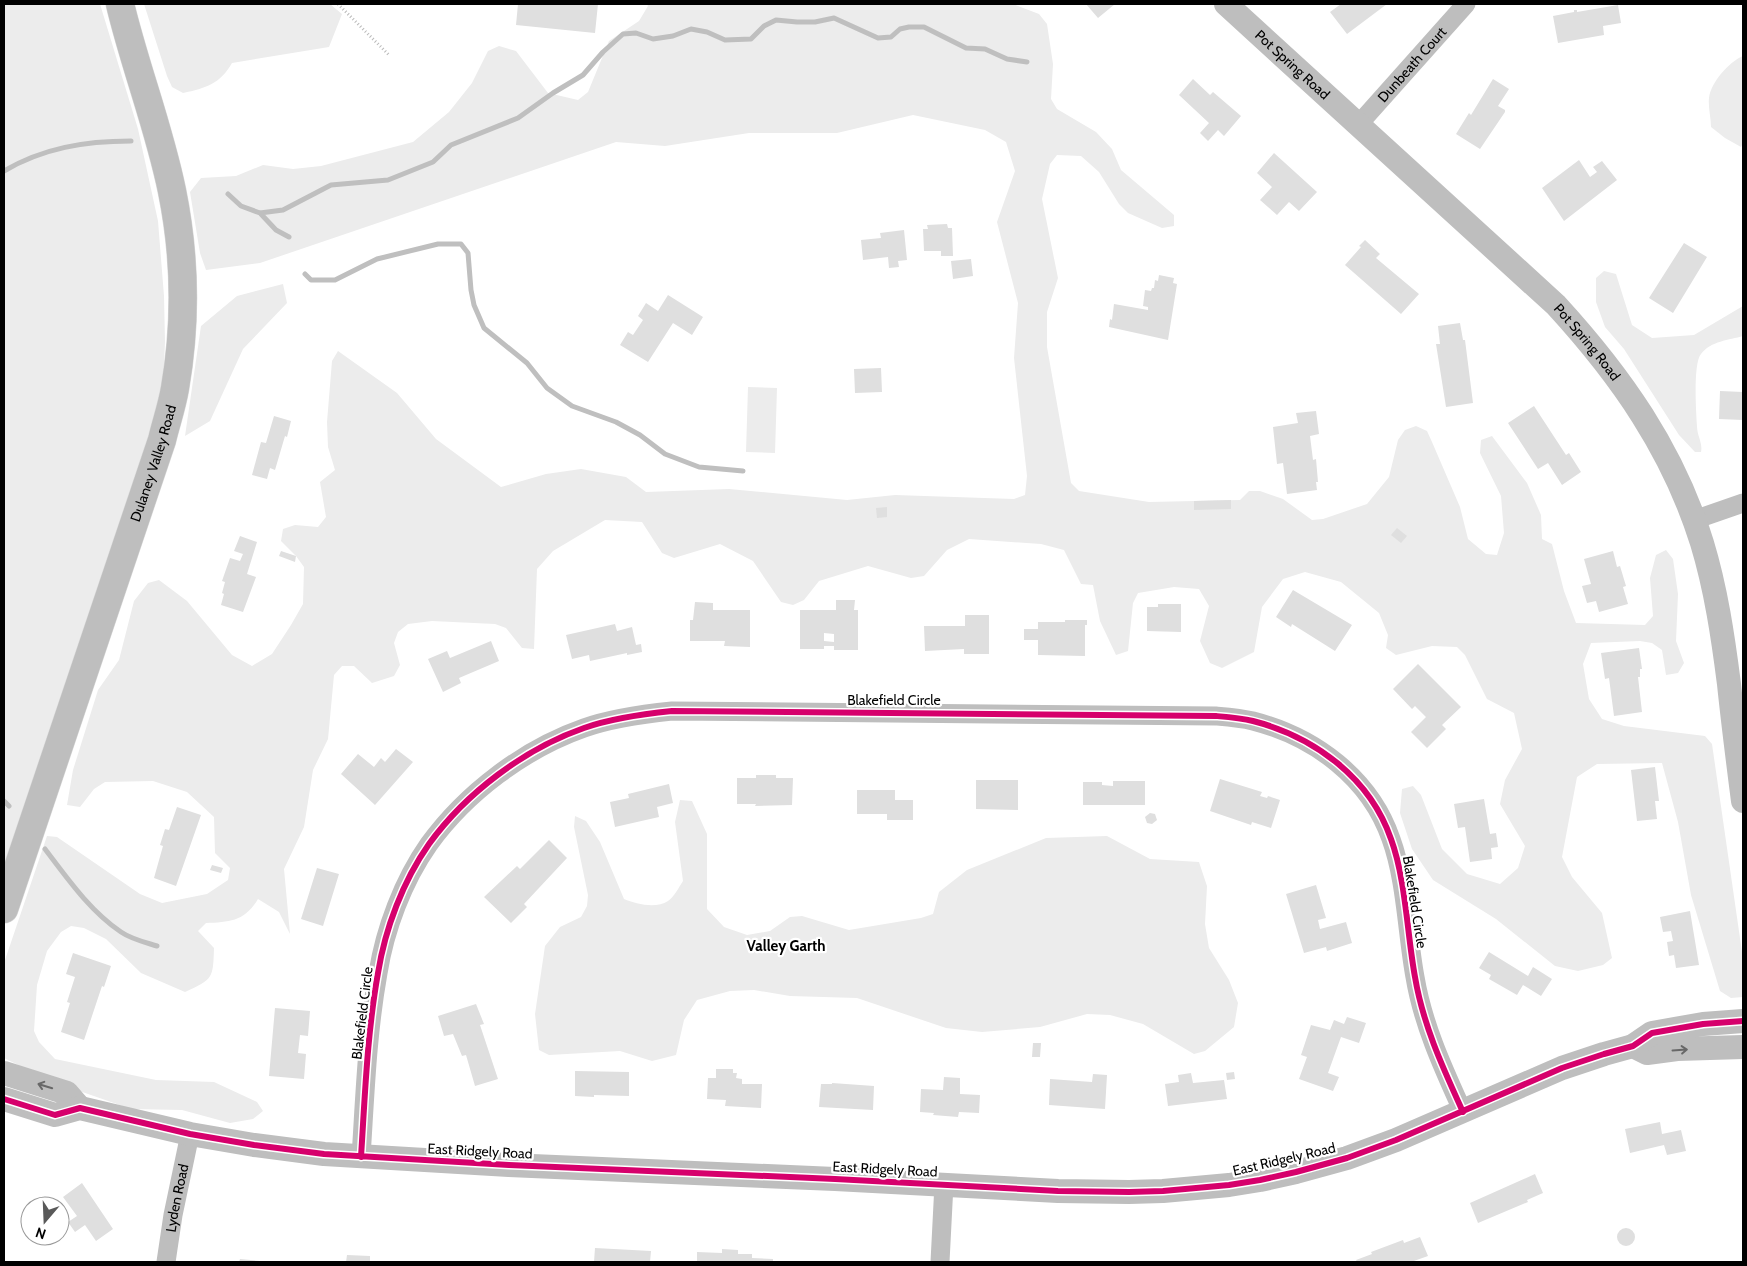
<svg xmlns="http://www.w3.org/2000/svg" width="1747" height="1266" font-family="Cabin,sans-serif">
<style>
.green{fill:#ececec}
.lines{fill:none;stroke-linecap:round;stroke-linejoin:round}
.stream{stroke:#bfbfbf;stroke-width:5}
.building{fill:#dfdfdf;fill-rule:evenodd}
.primary-casing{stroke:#dbdbdb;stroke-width:29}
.path{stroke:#b9b9b9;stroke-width:3;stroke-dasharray:1 2.5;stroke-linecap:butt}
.minor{stroke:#bebebe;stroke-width:19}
.tertiary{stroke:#bebebe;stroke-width:24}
.primary{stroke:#bebebe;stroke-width:28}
.cycleway-casing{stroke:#fff;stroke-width:9}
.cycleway{stroke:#d6006c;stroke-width:6}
.oneway{stroke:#686868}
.labels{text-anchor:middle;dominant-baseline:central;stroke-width:4.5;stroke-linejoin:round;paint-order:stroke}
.street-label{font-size:14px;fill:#000;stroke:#fff}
.neighbourhood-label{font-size:15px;font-weight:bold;fill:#000;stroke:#fff}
</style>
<rect width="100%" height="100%" fill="#fff"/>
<!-- green -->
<path class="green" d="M4,4H100L138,129L158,221L164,296L165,342L163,387L151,437L4,873Z
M144,4H330L342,14L329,47L232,63C220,84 206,88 183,93L172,87L167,76Z
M647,4H1013L1039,14L1047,24L1053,64L1051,99L1057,109L1096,132L1112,149L1121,170L1174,215V226L1162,228L1128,213L1119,204L1099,172L1081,156L1057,155L1050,164L1042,199L1058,278L1047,312V347L1071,483L1079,491L1149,502L1240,500L1249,491H1260L1283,499L1312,520L1323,519L1367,504L1389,477L1398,440L1405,430L1416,426L1427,431L1432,442L1460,507L1468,539L1486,554L1497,555L1504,533L1501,496L1480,453L1481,440L1492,436L1527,483L1541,515L1542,539L1552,544L1564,591L1576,623L1645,625L1653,616L1650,578L1656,555L1666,550L1673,559L1678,594L1676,641L1684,663L1678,673L1666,675L1662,650L1652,643L1640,641L1591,643L1583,664L1589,699L1602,719L1624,726L1705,736L1712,744L1743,959V997L1731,998L1720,991L1691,895L1678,822L1662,763L1597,764L1577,777L1562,857L1572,877L1602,913L1612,958L1603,965L1578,971L1555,966L1496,919L1433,880L1412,849L1400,813L1402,789L1413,786L1421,795L1442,849L1467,874L1500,884L1518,868L1525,846L1500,804L1505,780L1522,749L1514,713L1487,699L1465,655L1457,647L1432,646L1396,655L1386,648L1388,635L1379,613L1341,582L1305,572L1283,579L1262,607L1254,652L1222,668L1210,663L1200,641L1209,606L1199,589L1174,587L1138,593L1133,603L1128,651L1116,655L1100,621L1093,585L1081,584L1064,550L1041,544L969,539L947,550L924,576L911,578L868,566L819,581L804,600L793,605L781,602L753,561L720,544L674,558L662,553L642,522L605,520L553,551L537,569L534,649L522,648L506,628L495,624L432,621L408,624L398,632L394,643L400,665L394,676L372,683L354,666H342L334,675L328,739L313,770L304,827L284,869L290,934L279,912L258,899C245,921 230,922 206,923L198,931L214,948C213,979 213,979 185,992L141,973L106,939L84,928L71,926L61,932L47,951L37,985L34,1031L39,1042L55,1059L156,1080L214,1082L257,1102L263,1111L253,1119L230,1123L182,1110L131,1109L48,1080L4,1058V963L47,836L57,837L140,894L162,903L207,894L228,880L230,868L215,853L214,817L187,792L153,781L105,782L94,789L80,807L67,805L73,770L98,690L119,660L134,601L148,583L159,580L187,601L232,655L252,666L272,654L291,625L303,604L304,567L296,556L281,541L283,529L295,525L318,527L326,517L320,482L335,470L328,447L327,422L332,361L338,351L397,393L436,439L501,487L546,474L581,469L626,477L646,492L729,489L847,500L895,495L1014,499L1025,495L1027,476L1014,358L1018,303L997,222L1015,171L1006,142L985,130L913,115L837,133H749L665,146L616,142L260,263L206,270L200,253L190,192L201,178L236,176L263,165L293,169L321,166L413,142L449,112L472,83L488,51L499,46L516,51L548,93L578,100L588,92L609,41L639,21L648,6Z
M1743,56V143L1741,147L1725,138L1711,127C1711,118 1708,107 1709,98C1711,82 1729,62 1743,56Z
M1604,271L1616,274L1632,325L1652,338L1694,335L1743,306V336C1729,340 1711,341 1701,354C1693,363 1696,412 1697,426C1697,436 1703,443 1701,452H1695L1679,435L1624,349L1605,327L1596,302V278Z
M283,284L287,303L243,349L210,421L185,436L201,326L237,296Z
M748,387L777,388L775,453L746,452Z
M680,800L692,801L707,834V909L724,927L747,935L770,931L790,917L802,916L849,930L921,918L933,914L939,892L967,870L1046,838L1107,836L1150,859L1199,862L1207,886L1205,924L1209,948L1229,980L1238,1003L1234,1027L1205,1051L1194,1054L1143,1024L1110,1015L1087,1014L1040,1027L982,1032L946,1028L857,998L790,996L754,990L730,991L697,1000L684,1020L676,1055L652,1061L620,1051L549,1055L539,1050L535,1014L545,946L560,927L581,917L587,906L588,895L574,827L575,816L586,821L600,842L624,899C636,904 656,909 668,901C674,897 679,887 683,881L675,822Z"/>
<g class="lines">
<!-- stream -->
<path class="stream" d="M4,171C43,148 85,141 131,141
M228,194L241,206L260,213L283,210L331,185L388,180L433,162L451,145L518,118L553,93L583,75L603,52L623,34L636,33L653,39L673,36L691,29L707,32L725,40L751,39L764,26L776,20L797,22H815L834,18L878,38L891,37L900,29L909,27H924L966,48L985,49L1007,59L1027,62
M260,213L276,230L289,237
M305,274L311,280H335L377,259L438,244H461L468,253L471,290L474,305L484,328L527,363L547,388L572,406L616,422L640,435L665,454L699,467L743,471
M4,801L9,806
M45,849C67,878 90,911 121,932C131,939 144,942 157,946"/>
</g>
<!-- building -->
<path class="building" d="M518,4H598L595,33L516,25Z
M1086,4H1115L1098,18Z
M1341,4H1387L1347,34L1330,12Z
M1618,5L1621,23L1603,26L1604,35L1558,43L1553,16L1574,12V10H1577V12Z
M1193,79L1210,95L1213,92L1241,116L1224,136L1218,130L1208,141L1200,133L1209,123L1179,95Z
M1493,79L1509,89L1498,106L1505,110V112L1480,149L1456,134L1469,113L1471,115Z
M1274,153L1317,192L1299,211L1289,202L1277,215L1260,200L1272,187L1257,173Z
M1579,160L1590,177L1597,172L1593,167L1602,161L1617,180L1564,221L1542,188Z
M947,224L948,228H952L953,256H941V251H924L923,229H928L927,225Z
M904,230L907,260L898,261L899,267L889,268L888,257L863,260L861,240L881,238L880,233Z
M1365,240L1380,254L1376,258L1419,294L1401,314L1345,265L1361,247L1359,246Z
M1684,243L1707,257L1673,313L1649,298Z
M971,259L973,276L953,279L951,261Z
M1159,275L1174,278L1173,283L1177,284L1168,340L1109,327L1110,319L1112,320L1114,304L1148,310V307L1143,306L1145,290L1151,291L1152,288H1154L1155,280L1158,281Z
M668,295L703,317L692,335L673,323L648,362L620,345L628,332L633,335L643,320L638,316L646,303L658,311Z
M1460,323L1463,340H1465L1473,403L1446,407L1436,344H1440L1438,326Z
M881,368L882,392L855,393L854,369Z
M1720,391L1743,392V420L1719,419Z
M1534,406L1566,455L1569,453L1581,472L1562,485L1548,463L1538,469L1508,423Z
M1316,411L1319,434L1310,436L1313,460L1316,459L1318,482H1316L1317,490L1287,494L1283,463L1277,464L1273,427L1298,423L1296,413Z
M274,416L291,421L287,437L285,436L275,470L270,468L267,479L252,475L261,442L266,443Z
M1231,500V509L1194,510V501Z
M887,507V517L877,518L876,508Z
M1397,528L1407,536L1401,543L1391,535Z
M240,536L257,542L247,574L256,577L243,612L221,605L224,594L222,593L225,582L222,581L230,558L240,561L243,554L234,551Z
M281,551L296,556L295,562L279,556Z
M1613,551L1617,567L1620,566L1626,586L1623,587L1628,604L1599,612L1596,601L1587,603L1582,586L1591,584L1584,559Z
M1293,590L1352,625L1335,651L1292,624L1291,627L1276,617Z
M836,600H855L854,610H858V650H834V646H824V649H800V610H836ZM824,633L834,634V642L824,641Z
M695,602L713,603V610H750V647L724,646L725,641H690V620H693Z
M1158,604H1181V632L1147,631V607H1158Z
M965,615H989V654H964V649L925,651L924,626H965Z
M1065,620H1087V625H1085V656L1038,655V640H1024V629H1038V622H1065Z
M615,624L617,631L632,627L636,645L641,644L642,652L627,655V653L590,661L589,655L572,659L566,635Z
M491,641L499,661L459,678L461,683L443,692L428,659L447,651L450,658Z
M1639,648L1642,669H1640V677H1638L1642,712L1614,716L1609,678L1605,679L1601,653Z
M1418,664L1461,707L1442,725L1446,729L1427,748L1411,732L1426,717L1415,706L1412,709L1393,689Z
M396,749L413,762L375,805L341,774L358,754L374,767L381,758L385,762Z
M1655,767L1659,801H1655L1657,819L1637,821L1631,770Z
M756,775H776V778H793L792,805L755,806L756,804H737V778H756Z
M1220,779L1262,792L1260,796L1267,798L1268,796L1280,800L1271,828L1252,822L1251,825L1210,811Z
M976,780H1018V810L976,809Z
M1113,781H1145V805H1083V782H1102V785L1113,786Z
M669,784L673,803L657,807L659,817L615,827L610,802L629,798L628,794Z
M857,790H895V800H913V820H887V814H857Z
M1484,799L1490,834L1496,833L1498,847L1491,848L1492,859L1470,862L1465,827L1458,828L1454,804Z
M177,807L201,815L176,886L154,878L163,846L160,845L165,829L169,830Z
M1150,813L1155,814L1157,820L1152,824L1147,823L1145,817Z
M549,840L567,858L524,904L527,907L511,923L484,897L517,866L520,869Z
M212,865L223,868L221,873L210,870Z
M317,868L339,874L323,926L301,919Z
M1316,885L1326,918L1318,920L1320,929L1346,922L1352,943L1327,951L1326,947L1304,953L1286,894Z
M1690,911L1699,965L1676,968L1674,955L1669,956L1667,942L1673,941L1671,931L1663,932L1660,917Z
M1489,952L1528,976L1533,967L1552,979L1541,996L1523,985L1517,995L1489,979L1491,975L1479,968Z
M73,953L111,966L104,987L102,986L84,1040L61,1032L70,1003L67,1002L75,977L66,974Z
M476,1004L484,1024L480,1025L498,1079L475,1086L466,1055L462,1056L453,1034L444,1036L438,1016Z
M275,1008L310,1011L308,1036L300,1035L298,1053L306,1054L304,1079L269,1076Z
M1347,1017L1366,1023L1359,1043L1341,1037L1328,1073L1339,1077L1333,1091L1299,1079L1307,1057L1301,1055L1311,1025L1330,1030L1334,1020L1344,1024Z
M1033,1043H1041L1040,1057H1032Z
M716,1069H733V1073H737L736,1078L742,1079V1084H762L761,1108L725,1106L726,1100L707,1099L708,1078H716Z
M575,1071L629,1072V1096L594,1095V1097L575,1096Z
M1234,1072L1235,1079L1227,1080L1226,1073Z
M1191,1073L1193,1083L1224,1080L1227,1099L1168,1106L1165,1084L1179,1082L1178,1075Z
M1093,1074L1107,1075L1105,1109L1049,1105L1050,1079L1092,1082Z
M944,1077L960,1078V1094L980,1095L979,1113L959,1112L958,1117L933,1115L934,1113L920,1112L921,1089L943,1090Z
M832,1083L874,1086L873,1110L819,1107L821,1084H832Z
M1660,1122L1662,1134L1681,1130L1686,1151L1667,1155L1664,1145L1630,1153L1625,1129Z
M1535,1174L1543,1193L1527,1200L1528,1202L1478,1223L1470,1203Z
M82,1183L113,1229L96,1241L85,1225L75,1232L68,1222L77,1216L63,1197Z
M1617 1237a9 9 0 1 1 18 0a9 9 0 1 1-18 0Z
M1420,1237L1428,1256L1411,1262H1357L1356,1260L1372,1254L1371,1252L1403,1240L1404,1243Z
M595,1248L651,1251L650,1262H594Z
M722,1249L738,1250V1254H752V1258L773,1259V1262H697V1252L722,1253Z
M347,1255L370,1256V1262H346Z
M240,1259L260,1261V1262H239Z"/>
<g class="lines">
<!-- primary casing -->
<g class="primary-casing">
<g id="primary">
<path id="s4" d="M4,909L162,440C166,423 172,406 175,388C186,324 185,255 172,191C159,127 135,67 120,4"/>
</g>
</g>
<!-- path -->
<path class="path" d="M338,4L389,55"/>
<!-- minor -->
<g class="minor">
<path id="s1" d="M1358,125L1466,4"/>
<path d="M1694,520L1743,503"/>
<path d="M361,1157C365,1096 367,1034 378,973C385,929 403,881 429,844C466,793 524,749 584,728C612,718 643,714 672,711L1216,716C1228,717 1241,718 1253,721C1315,737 1370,778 1391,839C1406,880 1407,934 1415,977C1423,1025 1443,1068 1463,1112"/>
<path id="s2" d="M166,1262L173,1215L190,1134"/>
<path d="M940,1262L944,1184"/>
</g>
<!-- tertiary -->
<g class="tertiary">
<path id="s3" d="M1226,4L1556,305C1621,376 1673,450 1702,543C1716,589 1723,637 1729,684C1733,723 1738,762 1743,801"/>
<path d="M1633,1046L1647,1053L1677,1049L1743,1047"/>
<path d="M4,1073L67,1093L80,1108"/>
<path d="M4,1099L55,1115L80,1108L190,1134L254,1145L324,1154L509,1165L835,1179L1058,1191L1129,1192L1163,1191L1229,1185L1260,1180L1296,1172L1347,1158L1396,1140L1562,1068L1604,1054L1633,1046L1652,1033L1703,1024L1743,1021"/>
</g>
<!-- primary -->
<use href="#primary" class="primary"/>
<!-- cycleway casing -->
<g class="cycleway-casing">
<path id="cycleway" d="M4,1099L55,1115L80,1108L190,1134L254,1145L324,1154L509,1165L835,1179L1058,1191L1129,1192L1163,1191L1229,1185L1260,1180L1296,1172L1347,1158L1396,1140L1562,1068L1604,1054L1633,1046L1652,1033L1703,1024L1743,1021
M361,1157C365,1096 367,1034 378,973C385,929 403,881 429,844C466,793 524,749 584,728C612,718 643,714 672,711L1216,716C1228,717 1241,718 1253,721C1315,737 1370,778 1391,839C1406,880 1407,934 1415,977C1423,1025 1443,1068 1463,1112"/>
</g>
<!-- cycleway -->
<use href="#cycleway" class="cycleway"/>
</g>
<!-- one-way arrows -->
<defs><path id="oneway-shaft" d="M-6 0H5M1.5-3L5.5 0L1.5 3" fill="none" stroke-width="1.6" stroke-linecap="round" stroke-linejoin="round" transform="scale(1.25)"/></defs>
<g class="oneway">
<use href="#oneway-shaft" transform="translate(1680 1050) rotate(-4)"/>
<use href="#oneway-shaft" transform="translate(45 1086) rotate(-163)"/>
</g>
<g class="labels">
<!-- street labels -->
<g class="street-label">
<text stroke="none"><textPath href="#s1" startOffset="81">Dunbeath Court</textPath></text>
<text stroke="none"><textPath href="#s3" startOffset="90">Pot Spring Road</textPath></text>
<text stroke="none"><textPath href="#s3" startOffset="495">Pot Spring Road</textPath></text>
<text stroke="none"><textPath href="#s4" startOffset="470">Dulaney Valley Road</textPath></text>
<text x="894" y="700">Blakefield Circle</text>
<text transform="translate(1415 902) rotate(81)">Blakefield Circle</text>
<text transform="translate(362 1013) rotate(-83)">Blakefield Circle</text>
<text transform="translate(480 1151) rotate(3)">East Ridgely Road</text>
<text transform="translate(1284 1159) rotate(-13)">East Ridgely Road</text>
<text transform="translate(885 1169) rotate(3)">East Ridgely Road</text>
<text stroke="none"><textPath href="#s2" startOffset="65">Lyden Road</textPath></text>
</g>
<!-- neighbourhood labels -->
<g class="neighbourhood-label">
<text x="786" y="946">Valley Garth</text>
</g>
</g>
<!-- border -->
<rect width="1747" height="1266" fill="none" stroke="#000000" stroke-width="10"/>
<!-- north arrow -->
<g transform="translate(45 1221) rotate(199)"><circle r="24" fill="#ffffff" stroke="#999999"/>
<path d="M0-4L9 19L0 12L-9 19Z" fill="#595959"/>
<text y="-8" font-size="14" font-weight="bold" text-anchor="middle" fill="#000000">N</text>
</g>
</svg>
